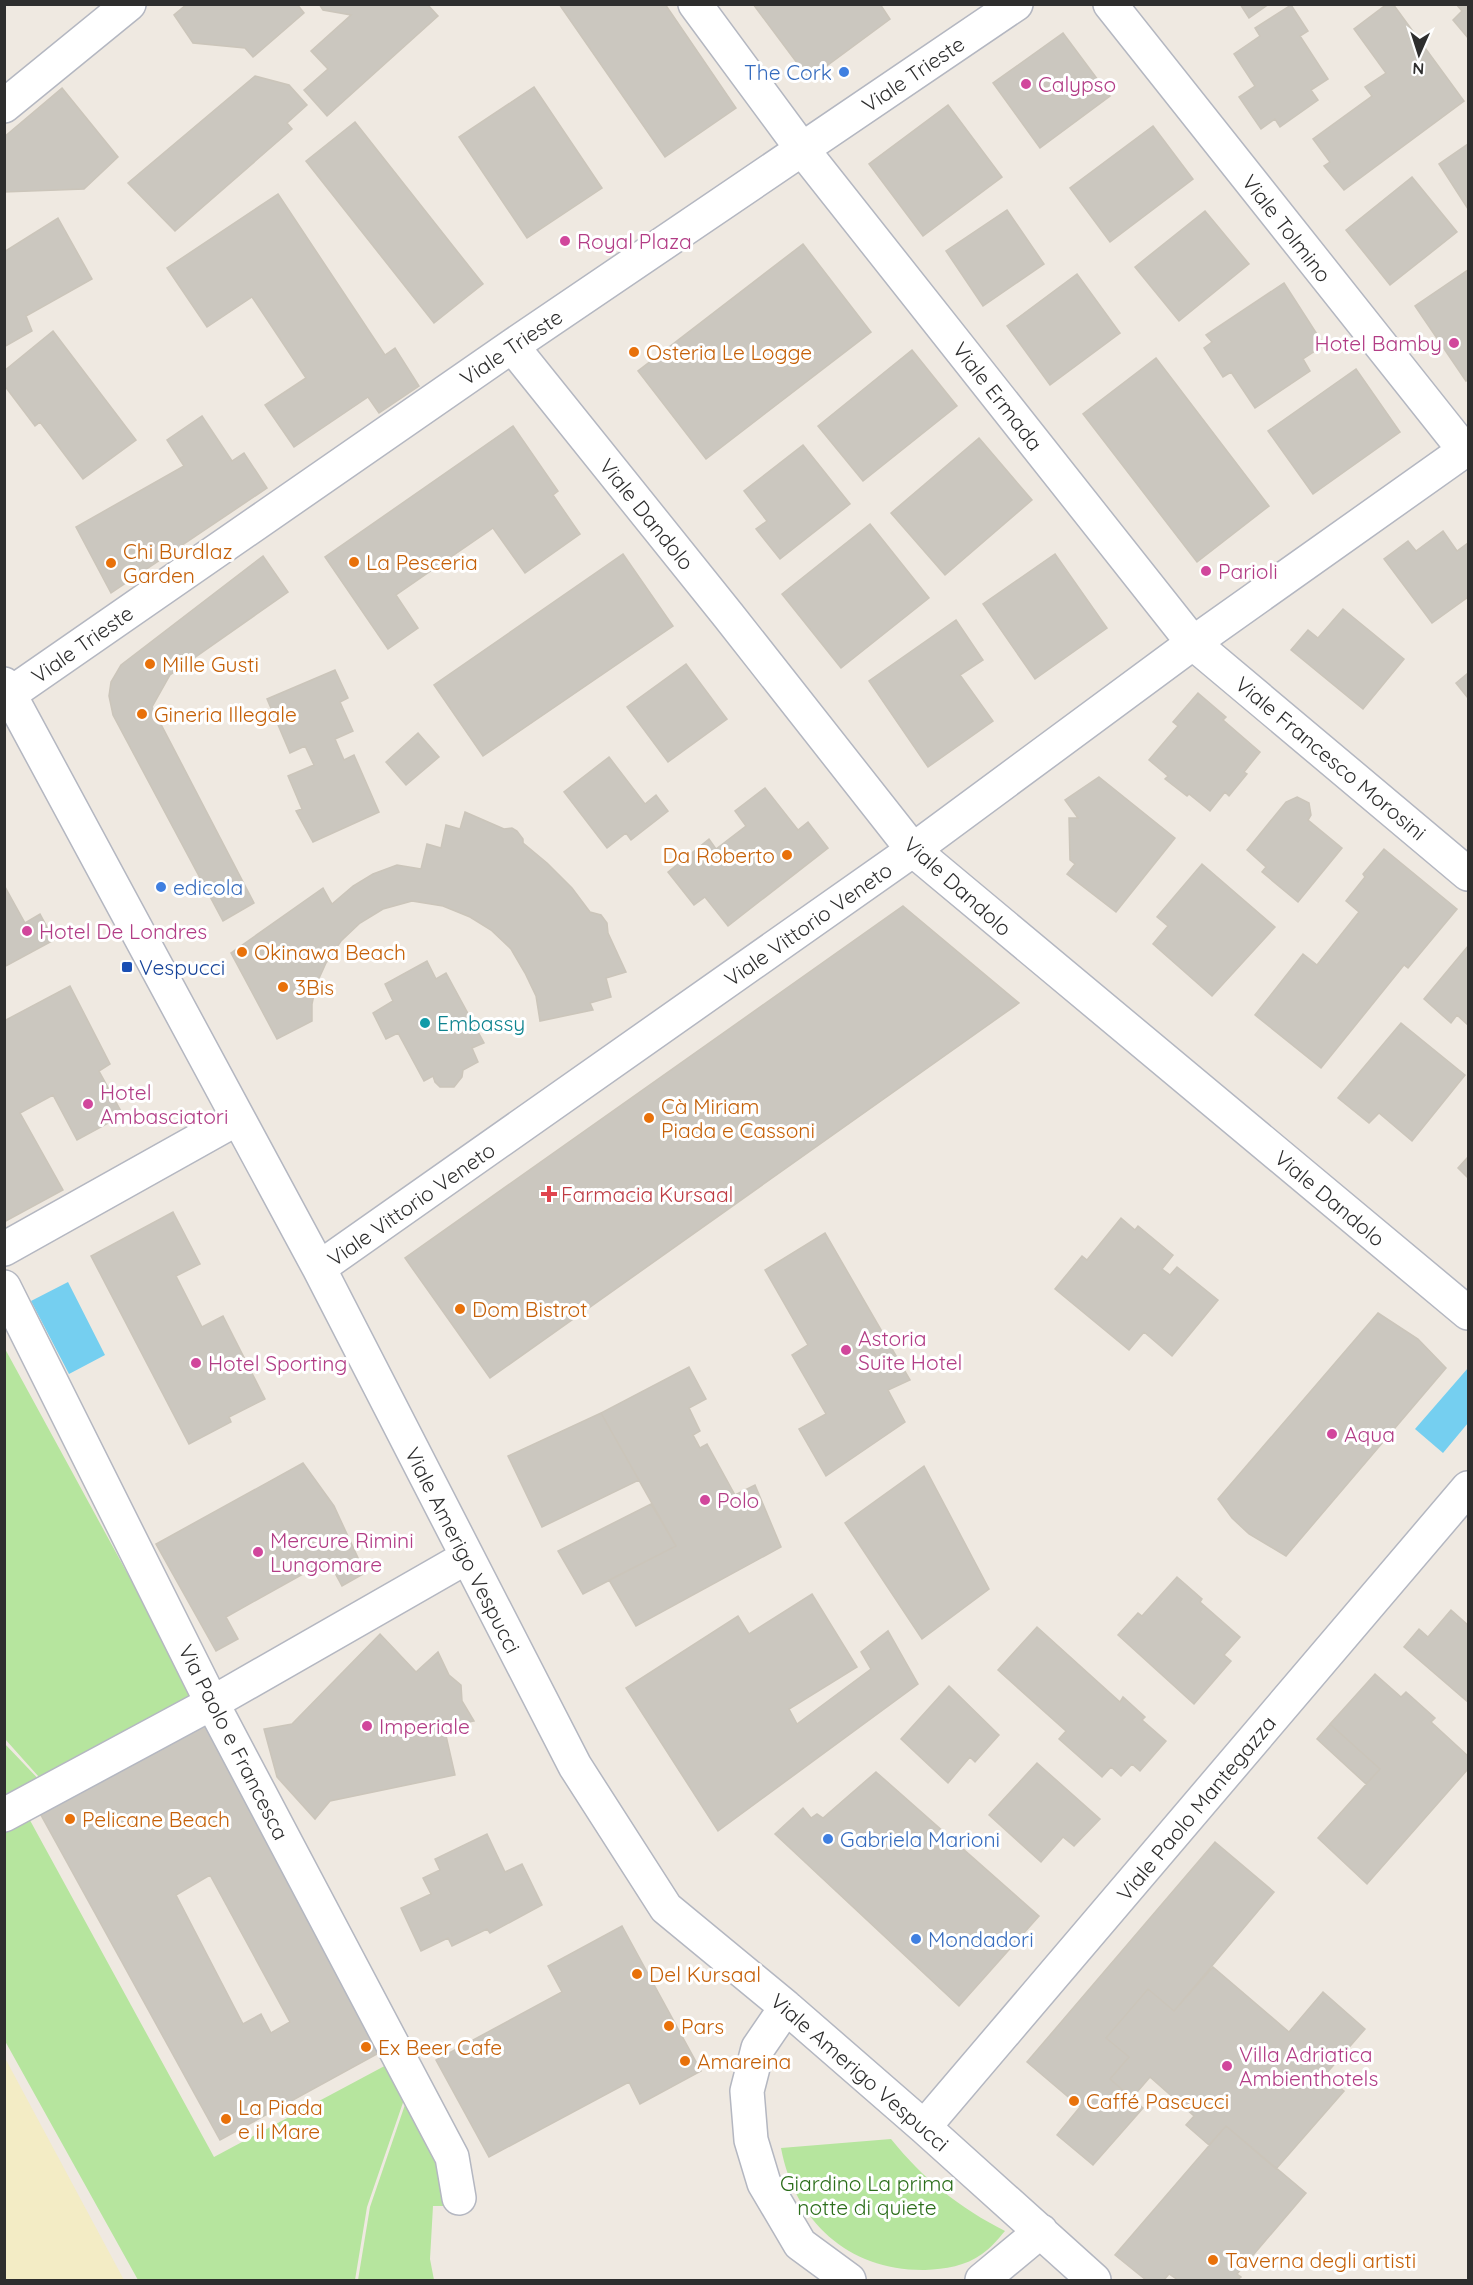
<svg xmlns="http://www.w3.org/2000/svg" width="1473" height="2285" font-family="Quicksand,sans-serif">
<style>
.green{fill:#b6e59e}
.sand{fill:#f3ecc5}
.water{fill:#75cff0}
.building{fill:#cbc7bf;stroke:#cbc5ba;stroke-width:1.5;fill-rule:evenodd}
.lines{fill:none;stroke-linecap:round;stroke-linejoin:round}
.minor-casing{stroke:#b4b7c1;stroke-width:36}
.minor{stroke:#fff;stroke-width:33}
.shop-dot{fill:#3f7fe0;stroke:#fff;stroke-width:2}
.hotel-dot{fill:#d1479c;stroke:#fff;stroke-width:2}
.food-dot{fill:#e8710a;stroke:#fff;stroke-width:2}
.transit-dot{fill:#1a4fb4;stroke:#fff;stroke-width:2}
.culture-dot{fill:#0f9aa8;stroke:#fff;stroke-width:2}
.health-dot{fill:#e0444e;stroke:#fff;stroke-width:2}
.labels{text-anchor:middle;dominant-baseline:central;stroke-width:6;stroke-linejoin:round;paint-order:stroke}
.shop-label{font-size:21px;fill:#366cbe;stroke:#fff;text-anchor:start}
.street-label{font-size:21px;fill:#2e2e2e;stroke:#fff}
.hotel-label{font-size:21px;fill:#b23c85;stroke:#fff;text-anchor:start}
.food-label{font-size:21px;fill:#c56008;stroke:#fff;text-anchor:start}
.transit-label{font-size:21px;fill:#164399;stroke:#fff;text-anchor:start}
.culture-label{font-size:21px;fill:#0d838f;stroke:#fff;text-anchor:start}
.health-label{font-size:21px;fill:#be3a42;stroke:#fff;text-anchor:start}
.park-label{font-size:21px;fill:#2c6e1b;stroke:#fff}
</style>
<rect width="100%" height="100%" fill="#efe9e1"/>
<!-- green -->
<path class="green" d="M4,1347L198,1703L47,1786L5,1739Z
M4,1743L46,1787L20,1802L214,2157L392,2062L407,2091L367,2207L355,2280H138L5,2041Z
M409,2093L443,2161L447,2206H433L430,2259L434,2280H358L370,2207Z
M891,2139C923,2179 960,2208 1005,2231C998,2239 991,2248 982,2254C966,2266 945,2269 925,2270C849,2271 795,2222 781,2148Z"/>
<!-- sand -->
<path class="sand" d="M4,2058H5L124,2280H5Z"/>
<!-- water -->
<path class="water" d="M68,1282L105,1355L69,1374L31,1301Z
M1468,1368V1423L1443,1453L1415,1429Z"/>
<!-- building -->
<path class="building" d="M187,4H297L304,13L253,57L245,48L193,43L174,15Z
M319,4H427L438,16L327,116L304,90L328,69L311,51L351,15L323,10Z
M559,4H665L736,108L665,157Z
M753,4H880L890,19L809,79Z
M1240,4H1269L1249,18Z
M1387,4H1393L1464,101L1344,190L1324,166L1330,162L1313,139L1372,96L1365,87L1386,73L1354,29Z
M1456,4H1468V38L1453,20L1462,11Z
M1291,5L1308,31L1300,36L1328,79L1311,90L1318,100L1280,127L1275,119L1261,129L1239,97L1255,86L1234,54L1260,36L1255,28Z
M1063,33L1110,96L1040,148L993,83Z
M255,76L289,85L307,105L287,123L292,129L175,231L128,183Z
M534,87L602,188L527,238L459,137Z
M62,88L118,157L84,189L4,192V137Z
M948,105L1002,177L923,236L869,164Z
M355,122L483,284L434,323L306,161Z
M1153,126L1193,179L1110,242L1070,188Z
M1468,144V209L1439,164Z
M1412,177L1457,232L1390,285L1346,230Z
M278,194L385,355L395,348L419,386L379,413L368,397L294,447L265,405L306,378L252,297L207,327L167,268Z
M1007,210L1044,264L983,306L946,251Z
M1205,211L1249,264L1179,321L1135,267Z
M58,218L92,279L26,316L32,331L4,347V252Z
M803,244L871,332L706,459L638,371Z
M1468,270V379L1466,381L1415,306Z
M1077,274L1120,333L1050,385L1007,326Z
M1284,283L1324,345L1303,359L1310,371L1255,408L1231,372L1223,377L1204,348L1212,342L1206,335Z
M53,331L136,440L83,479L40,422L35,426L4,385V371Z
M912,350L957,406L863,481L818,426Z
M1156,358L1269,506L1197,562L1083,414Z
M1356,369L1400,432L1313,494L1268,431Z
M202,416L232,461L244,453L267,488L111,593L76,527L184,466L167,440Z
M513,426L558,491L553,495L580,534L525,573L493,528L396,595L418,628L388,649L325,557Z
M979,438L1032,500L945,575L891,513Z
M803,445L850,504L780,559L756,529L767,521L744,491Z
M870,524L929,598L841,668L782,594Z
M1443,531L1457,551L1468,543V597L1432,623L1384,559L1408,541L1416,551Z
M623,554L673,626L483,756L434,685Z
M1055,554L1107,628L1035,679L983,604Z
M263,556L288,592L170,675L152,707L254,903L223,921L113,715L109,696L111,682L121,665Z
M1343,609L1404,659L1363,709L1291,650L1308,630L1318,638Z
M956,620L983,660L960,675L993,721L928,767L869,681Z
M686,664L727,719L668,762L627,707Z
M335,670L348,698L340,702L353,731L335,739L344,760L354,755L379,812L313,842L296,811L302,809L288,776L314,765L305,746L290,753L267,699Z
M1468,673V698L1456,683Z
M1198,693L1226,717L1223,720L1260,752L1244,772L1247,774L1229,796L1225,792L1210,811L1189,794L1187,796L1165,779L1168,776L1149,760L1178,726L1173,722Z
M418,733L439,757L406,785L386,762Z
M609,757L645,804L656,795L668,811L631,840L626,833L607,848L564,792Z
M1099,777L1175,838L1116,912L1067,874L1075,864L1070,860L1069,818H1078L1065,800Z
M765,788L798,830L808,822L828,848L728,926L705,897L694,905L668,872L709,839L716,849L746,826L735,811Z
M1297,797L1309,803L1311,815L1308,820L1342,848L1298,902L1262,872L1266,867L1247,850L1286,802Z
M465,812L504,829L512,828L517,831L523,839V843L547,863L572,888L590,912L601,915L607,923L608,933L626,972L606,978L611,997L590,1003L593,1010L540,1021L536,996L525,973L511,949L491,930L470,917L443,906L412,901L383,909L360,923L341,941L326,963L316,985L312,1004V1021L277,1039L231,953L323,888L332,904L353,886L373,874L397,865L421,869L427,844L441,848L446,825L460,829Z
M1384,849L1457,909L1408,968L1404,965L1321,1068L1255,1015L1303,954L1317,965L1359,912L1346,901L1365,877L1363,874Z
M1202,864L1275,927L1212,996L1153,944L1168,926L1157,917Z
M4,885L25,923L40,914L54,940L4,967Z
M903,906L1019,1003L490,1378L405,1258Z
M1468,946V1025L1457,1015L1451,1023L1424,999Z
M427,961L436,979L446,973L484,1043L472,1048L478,1062L463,1070L462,1077L454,1087H440L435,1082L433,1076L424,1081L398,1033L386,1039L373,1013L393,1001L385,984Z
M70,986L110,1064L99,1071L123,1115L77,1140L53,1095L20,1113L63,1190L4,1222V1021Z
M1401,1023L1465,1075L1412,1141L1379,1113L1369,1123L1338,1098Z
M1468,1157V1178L1458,1168Z
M173,1212L200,1264L176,1276L202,1327L223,1316L265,1399L229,1417L231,1422L189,1444L91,1256Z
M1121,1218L1135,1230L1138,1226L1173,1255L1162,1269L1170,1275L1177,1267L1218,1300L1172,1356L1144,1332L1129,1350L1055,1289L1082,1256L1087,1260Z
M825,1233L910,1380L888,1390L905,1422L826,1476L799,1429L826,1414L792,1355L808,1345L765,1270Z
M1378,1313L1418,1339L1446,1368L1286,1556L1249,1534L1232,1518L1218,1499Z
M689,1367L706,1399L689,1408L700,1431L693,1435L700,1448L707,1444L735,1495L755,1485L781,1547L636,1626L609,1580L676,1546L601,1413Z
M601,1413L639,1480L542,1527L508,1456Z
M303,1463L334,1506L365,1573L342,1586L328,1560L226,1617L238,1639L216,1651L156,1544Z
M924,1466L989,1589L922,1639L845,1523Z
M651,1504L676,1546L583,1594L558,1551Z
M1177,1577L1202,1599L1200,1602L1240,1637L1224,1655L1231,1661L1194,1704L1118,1635L1138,1613L1142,1616Z
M812,1594L857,1667L789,1709L797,1724L871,1669L861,1652L888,1631L918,1684L718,1831L626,1688L738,1616L749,1634Z
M1451,1610L1468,1625V1702L1404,1647L1419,1629L1428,1637Z
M1037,1627L1120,1702L1123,1697L1145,1717L1142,1720L1166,1741L1140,1771L1132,1764L1121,1776L1111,1767L1102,1777L1059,1739L1066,1731L998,1670Z
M380,1634L416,1672L438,1652L449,1675L461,1685L462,1701L474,1721L444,1727L455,1775L330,1801L315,1819L277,1777L264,1729L292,1724Z
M1375,1674L1401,1697L1406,1692L1435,1718L1431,1722L1468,1756V1769L1367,1884L1318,1838L1380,1769L1330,1724Z
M949,1686L999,1735L975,1762L970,1757L948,1783L901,1739Z
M204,1715L388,2048L220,2140L36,1806ZM210,1875L290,2022L271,2033L261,2014L243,2024L176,1895Z
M1330,1724L1380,1769L1366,1784L1317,1739Z
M1037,1763L1100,1819L1074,1846L1063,1837L1041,1862L989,1815Z
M876,1772L1039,1916L959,2006L775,1834L803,1808L811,1818L817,1814L823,1818Z
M487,1834L505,1872L522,1864L542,1905L490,1933L487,1929L452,1946L448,1938L421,1951L401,1908L431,1894L423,1878L440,1870L435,1859Z
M1215,1842L1274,1892L1174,2011L1148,1989L1106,2038L1129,2057L1110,2079L1143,2108L1093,2165L1057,2135L1080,2107L1027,2062Z
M622,1926L701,2071L640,2104L629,2082L489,2157L436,2060L562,1992L548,1966Z
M1213,1967L1289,2032L1323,1992L1365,2029L1325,2075L1344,2091L1276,2169L1226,2126L1209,2145L1186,2125L1194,2116L1150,2077L1132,2098L1110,2079L1129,2057L1106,2038L1148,1989L1174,2011Z
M1226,2126L1306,2193L1237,2274L1241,2277L1237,2280H1178L1169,2274L1164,2280H1146L1115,2255Z"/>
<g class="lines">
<!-- minor casing -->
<g class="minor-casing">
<path id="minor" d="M695,4L802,149L1193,643L1468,874
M1110,4L1465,451
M4,106L129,4
M512,346L728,615L913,850L1468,1313
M4,684L319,1268L575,1766L666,1908L786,2007L924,2127L1094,2280
M10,694L512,346L1016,4
M4,1249L238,1118
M319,1268L913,850L1193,643L1468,448
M4,1287L212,1703L452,2157L459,2198
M4,1815L212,1703L467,1557
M786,2007L758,2048L747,2091L751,2140L764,2183L800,2244L849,2280
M924,2127L1468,1488
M982,2280L1041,2231"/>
</g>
<!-- minor -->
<use href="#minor" class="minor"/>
</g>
<!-- markers -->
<g class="shop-dot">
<circle cx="844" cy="72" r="6"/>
<circle cx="161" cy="887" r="6"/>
<circle cx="828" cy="1839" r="6"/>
<circle cx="916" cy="1939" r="6"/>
</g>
<g class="hotel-dot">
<circle cx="1026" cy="84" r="6"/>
<circle cx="565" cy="241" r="6"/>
<circle cx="1454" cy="343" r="6"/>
<circle cx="1206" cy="571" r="6"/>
<circle cx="27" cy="931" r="6"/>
<circle cx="88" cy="1104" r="6"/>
<circle cx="846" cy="1350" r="6"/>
<circle cx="196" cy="1363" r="6"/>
<circle cx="1332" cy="1434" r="6"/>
<circle cx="705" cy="1500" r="6"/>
<circle cx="258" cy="1552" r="6"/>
<circle cx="367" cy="1726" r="6"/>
<circle cx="1227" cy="2066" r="6"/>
</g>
<g class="food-dot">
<circle cx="634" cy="352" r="6"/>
<circle cx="354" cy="562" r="6"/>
<circle cx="111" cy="563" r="6"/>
<circle cx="150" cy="664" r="6"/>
<circle cx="142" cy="714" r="6"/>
<circle cx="787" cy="855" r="6"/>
<circle cx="242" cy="952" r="6"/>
<circle cx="283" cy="987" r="6"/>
<circle cx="649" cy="1118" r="6"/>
<circle cx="460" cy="1309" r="6"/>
<circle cx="70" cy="1819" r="6"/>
<circle cx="637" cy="1974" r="6"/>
<circle cx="669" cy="2026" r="6"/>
<circle cx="366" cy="2047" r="6"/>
<circle cx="685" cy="2061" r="6"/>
<circle cx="1074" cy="2101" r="6"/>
<circle cx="226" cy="2119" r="6"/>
<circle cx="1213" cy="2260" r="6"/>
</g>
<rect class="transit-dot" x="121" y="961" width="12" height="12" rx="3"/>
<circle class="culture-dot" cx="425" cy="1023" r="6"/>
<path class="health-dot" d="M546 1185h6v6h6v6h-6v6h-6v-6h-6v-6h6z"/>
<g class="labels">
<!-- shop labels -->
<g class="shop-label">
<text x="832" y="72" text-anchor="end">The Cork</text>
<text x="173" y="887">edicola</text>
<text x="840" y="1839">Gabriela Marioni</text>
<text x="928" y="1939">Mondadori</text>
</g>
<!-- street labels -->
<g class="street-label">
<text transform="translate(913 74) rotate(-34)">Viale Trieste</text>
<text transform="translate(1287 228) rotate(52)">Viale Tolmino</text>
<text transform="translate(511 347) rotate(-34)">Viale Trieste</text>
<text transform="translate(998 396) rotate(52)">Viale Ermada</text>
<text transform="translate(647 514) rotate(51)">Viale Dandolo</text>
<text transform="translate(82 644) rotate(-35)">Viale Trieste</text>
<text transform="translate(1331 758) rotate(40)">Viale Francesco Morosini</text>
<text transform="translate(958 886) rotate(42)">Viale Dandolo</text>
<text transform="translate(808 924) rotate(-35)">Viale Vittorio Veneto</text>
<text transform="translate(1330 1198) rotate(40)">Viale Dandolo</text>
<text transform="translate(411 1204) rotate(-35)">Viale Vittorio Veneto</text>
<text transform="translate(463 1550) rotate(63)">Viale Amerigo Vespucci</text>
<text transform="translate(234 1742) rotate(63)">Via Paolo e Francesca</text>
<text transform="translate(1196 1808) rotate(-50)">Viale Paolo Mantegazza</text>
<text transform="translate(860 2072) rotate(41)">Viale Amerigo Vespucci</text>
</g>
<!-- hotel labels -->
<g class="hotel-label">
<text x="1038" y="84">Calypso</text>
<text x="577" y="241">Royal Plaza</text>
<text x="1442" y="343" text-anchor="end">Hotel Bamby</text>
<text x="1218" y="571">Parioli</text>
<text x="39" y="931">Hotel De Londres</text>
<text x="100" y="1092">Hotel<tspan x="100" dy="24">Ambasciatori</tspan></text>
<text x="858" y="1338">Astoria<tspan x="858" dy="24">Suite Hotel</tspan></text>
<text x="208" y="1363">Hotel Sporting</text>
<text x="1344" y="1434">Aqua</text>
<text x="717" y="1500">Polo</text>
<text x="270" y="1540">Mercure Rimini<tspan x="270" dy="24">Lungomare</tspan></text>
<text x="379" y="1726">Imperiale</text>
<text x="1239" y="2054">Villa Adriatica<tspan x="1239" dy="24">Ambienthotels</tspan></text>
</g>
<!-- food labels -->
<g class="food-label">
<text x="646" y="352">Osteria Le Logge</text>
<text x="123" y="551">Chi Burdlaz<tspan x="123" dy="24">Garden</tspan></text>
<text x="366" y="562">La Pesceria</text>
<text x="162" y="664">Mille Gusti</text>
<text x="154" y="714">Gineria Illegale</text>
<text x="775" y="855" text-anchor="end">Da Roberto</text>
<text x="254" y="952">Okinawa Beach</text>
<text x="295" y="987">3Bis</text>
<text x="661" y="1106">Cà Miriam<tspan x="661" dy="24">Piada e Cassoni</tspan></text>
<text x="472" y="1309">Dom Bistrot</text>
<text x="82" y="1819">Pelicane Beach</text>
<text x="649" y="1974">Del Kursaal</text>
<text x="681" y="2026">Pars</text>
<text x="378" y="2047">Ex Beer Cafe</text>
<text x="697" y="2061">Amareina</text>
<text x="1086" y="2101">Caffé Pascucci</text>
<text x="238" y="2107">La Piada<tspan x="238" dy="24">e il Mare</tspan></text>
<text x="1225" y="2260">Taverna degli artisti</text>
</g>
<!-- transit labels -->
<g class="transit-label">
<text x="139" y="967">Vespucci</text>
</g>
<!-- culture labels -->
<g class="culture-label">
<text x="437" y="1023">Embassy</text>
</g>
<!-- health labels -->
<g class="health-label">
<text x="561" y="1194">Farmacia Kursaal</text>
</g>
<!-- park labels -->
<g class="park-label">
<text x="867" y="2183">Giardino La prima<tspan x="867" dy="24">notte di quiete</tspan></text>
</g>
</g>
<!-- border -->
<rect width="1473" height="2285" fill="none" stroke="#2e2e2e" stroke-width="12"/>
<!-- north arrow -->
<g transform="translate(1419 54) rotate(183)" stroke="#ffffff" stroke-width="4.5" paint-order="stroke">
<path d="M0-4.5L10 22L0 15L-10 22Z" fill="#2e2e2e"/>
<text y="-9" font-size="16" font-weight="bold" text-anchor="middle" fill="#2e2e2e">N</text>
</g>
</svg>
